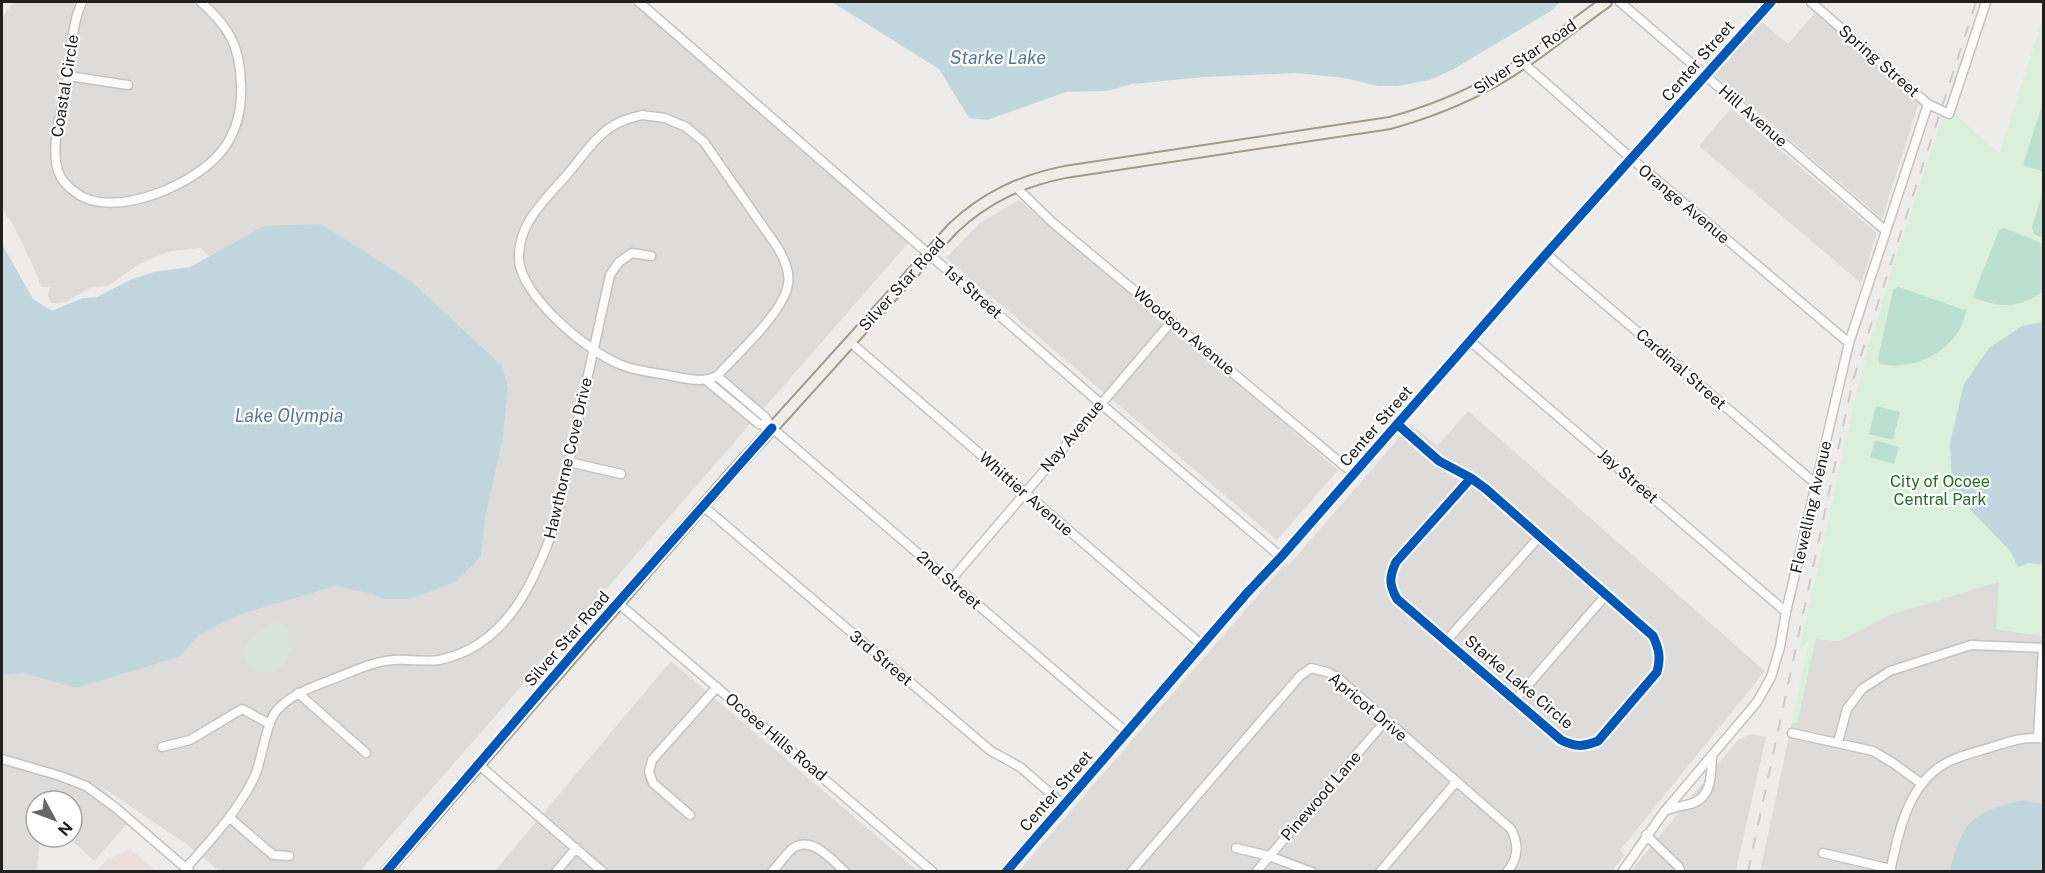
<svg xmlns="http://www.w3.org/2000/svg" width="2045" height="873" font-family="'Public Sans',sans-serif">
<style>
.residential{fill:#dddcdb}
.commercial{fill:#eadfdd}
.wetland{fill:#d9e3dd}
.park{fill:#dbf0db}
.pitch{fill:#bbdfd0}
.water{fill:#c1d7dd}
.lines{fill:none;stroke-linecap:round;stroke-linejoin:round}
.minor-casing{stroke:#c4c3c2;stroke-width:11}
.major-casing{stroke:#a29a89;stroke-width:14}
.minor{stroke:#fcfcfc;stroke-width:8}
.major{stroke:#f0ece7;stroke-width:10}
.rail{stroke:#cbcbcb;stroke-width:2;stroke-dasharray:12 12;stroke-linecap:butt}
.cycleway-casing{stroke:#fff;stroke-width:13}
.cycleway{stroke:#0057b8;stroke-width:9}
.labels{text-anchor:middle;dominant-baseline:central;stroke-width:4.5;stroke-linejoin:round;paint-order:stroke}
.street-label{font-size:16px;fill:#202020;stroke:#fff}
.park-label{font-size:16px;fill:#1a7323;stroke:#fff}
.water-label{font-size:18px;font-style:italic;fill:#54789e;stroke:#fff}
</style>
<rect width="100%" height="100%" fill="#eeecea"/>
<!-- residential -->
<path class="residential" d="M14,2H631L910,241L360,871H219L188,845L96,783L133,817L94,861L68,837H72V801H36V837H40L37,871L2,872V600L260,299L200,248L172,251L157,256L136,266L108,286L92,287L66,302L51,303L48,295L50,287H42L40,284L32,263L11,221L2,210V17Z
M1815,13L1919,102L1882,219L1714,74L1761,21L1788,44Z
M1731,108L1877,233L1861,283L1699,146Z
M1019,200L1063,238L1066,235L1338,470L1277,540L946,258L980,223Z
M1468,411L1765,671L1620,850L1625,855L1612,871L1018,872L1286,563L1289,565L1411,424L1437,446Z
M2000,581L1997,629L2043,636V871L1760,872L1792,722L1797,723L1815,639L1839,641L1889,615Z
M671,661L748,727L918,871L494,872Z
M1751,734L1766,737L1736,871L1630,872L1738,740Z"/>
<!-- commercial -->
<path class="commercial" d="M130,849L156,871H96L108,859Z"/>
<!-- wetland -->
<path class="wetland" d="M270,623C303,621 294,661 274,671C269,674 261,672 254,672C252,669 247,664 245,661C238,644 259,631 270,623Z"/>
<!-- park -->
<path class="park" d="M2043,18V636L1996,629L1999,582L1889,615L1839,641L1816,639L1797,723L1792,722L1809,640L1799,651L1855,398L1865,360L1889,278L1946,107L1999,153Z"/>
<!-- pitch -->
<path class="pitch" d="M2043,102L2044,172H2043L2023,165Z
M2043,192V238L2034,234L2032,227Z
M2004,228L2044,244L2043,292C2017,308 2002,309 1973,297L1999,230Z
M1899,287L1967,311C1964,318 1962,326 1958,332C1942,357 1909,370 1880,364L1878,359L1893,290Z
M1876,406L1900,412L1893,440L1869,434Z
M1875,440L1899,447L1894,464L1870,457Z"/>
<!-- water -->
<path class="water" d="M832,2H1560L1551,11L1452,70L1430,80L1398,86H1378L1345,78L1297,73L1205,77L1132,84L1108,91L1066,92L987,120L969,118L939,69Z
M321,224L412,282L502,366L508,388L503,437L485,518L481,556L457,581L410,599H383L373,594L336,586L244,613L219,624L198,636L179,657L76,688L24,673L2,675V244L33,299L52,311L83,298L97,297L132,279L154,272L190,267L264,226Z
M2043,322V565L2030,563L2018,567L2011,552L1952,491L1950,443L1964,384L1989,348L2022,326Z
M2023,800L2043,804V871H1950C1963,820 1972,812 2023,800Z"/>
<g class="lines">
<!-- minor casing -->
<g class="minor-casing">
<path id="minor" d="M82,2C70,28 72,58 66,86C62,113 50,145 58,171C61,180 68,187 75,192C112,222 200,183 224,148C238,129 242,107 241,84C240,46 229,27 201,2
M639,2L1100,403L1281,557
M1620,2L1886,231
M1811,2L1928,104L1949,114L1986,2
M1522,62L1632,159L1849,343
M68,76L128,85
M642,115L665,118L686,127L704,142L778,248C784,259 790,271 788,284C784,312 737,354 717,376C702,383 688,379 672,376C658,373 642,372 627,367C593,357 519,296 519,258C518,224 544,201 565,177C581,159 597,132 620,122C626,119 635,117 642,115Z
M1015,186L1052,222L1354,474
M1546,254L1816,484
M1470,341L1786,612
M850,342L1202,645
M717,376L765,417L772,428L1126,732
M707,381L759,424L772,428
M1397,424L1439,461L1471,478L1486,489L1653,636C1659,649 1661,658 1657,672L1598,741C1583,747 1575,747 1561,740L1397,599C1389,585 1389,577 1396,562L1471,478
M569,462L621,474
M703,506L991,751L1020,767L1064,805
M950,581L1172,321
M618,603L933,872
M1446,641L1540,536
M298,693L366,753
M1515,700L1606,595
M1792,733L1873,751L1893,763L1922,784
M2038,738L2043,648
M1838,742L1847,709L1862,689L1890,671L1971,645L2044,648
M162,747L190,740L242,709L270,724
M2,759L60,776L86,786L116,808L189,871
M478,764L603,872
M1667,810C1675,807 1682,806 1690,804C1713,798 1711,773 1712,755
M690,815L653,783L649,772L652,760L717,687
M230,818L273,855L289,856
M1646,835L1678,866L1681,872
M1236,848L1269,856L1312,872
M1823,853L1891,869
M186,868C211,840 237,812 254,778C263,759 265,722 278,709C293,693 313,687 333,679C352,672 373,661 394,660C409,659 425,662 439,660C508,646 536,579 556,521L610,275L619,262L632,253L651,256
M556,872L576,848
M772,872C779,864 785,855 792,849C811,834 832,860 845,872
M1006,872L1247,593L1281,557L1546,254L1771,2
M1131,872L1300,676L1311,668L1327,672L1337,677L1511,829C1519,844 1518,859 1507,872
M1256,872L1386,720
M1380,872L1456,782
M1622,872L1664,812L1757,702L1771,677L1780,647L1786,612L1849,343L1928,104
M1890,872C1899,831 1908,781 1950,761C1962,755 1976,752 1989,748C2005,743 2026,735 2044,739"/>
</g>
<!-- major casing -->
<g class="major-casing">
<path id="major" d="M386,872L729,476L953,228C986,197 1021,181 1065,172L1390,123C1426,113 1460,100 1492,82C1532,60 1569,28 1606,2"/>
</g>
<!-- minor -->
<use href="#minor" class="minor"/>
<!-- major -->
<use href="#major" class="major"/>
<!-- rail -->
<path class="rail" d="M1748,872L1853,380L1976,2"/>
<!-- cycleway casing -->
<g class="cycleway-casing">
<path id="cycleway" d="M1397,424L1439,461L1471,478L1486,489L1653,636C1659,649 1661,658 1657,672L1598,741C1583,747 1575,747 1561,740L1397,599C1389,585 1389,577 1396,562L1471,478
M386,872L584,641L772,428
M1006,872L1247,593L1281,557L1546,254L1771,2"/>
</g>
<!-- cycleway -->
<use href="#cycleway" class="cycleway"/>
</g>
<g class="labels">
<!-- street labels -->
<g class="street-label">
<text transform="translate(1525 57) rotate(-34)">Silver Star Road</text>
<text transform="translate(1698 61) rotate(-49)">Center Street</text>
<text transform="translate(1879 61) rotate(41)">Spring Street</text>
<text transform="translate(65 86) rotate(-81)">Coastal Circle</text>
<text transform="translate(1753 116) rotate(41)">Hill Avenue</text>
<text transform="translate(1684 204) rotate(40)">Orange Avenue</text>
<text transform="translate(902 284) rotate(-48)">Silver Star Road</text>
<text transform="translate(973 292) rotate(41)">1st Street</text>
<text transform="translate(1184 331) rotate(40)">Woodson Avenue</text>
<text transform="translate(1681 369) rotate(41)">Cardinal Street</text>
<text transform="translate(1376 426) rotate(-49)">Center Street</text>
<text transform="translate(1072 436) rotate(-50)">Nay Avenue</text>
<text transform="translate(568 458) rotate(-77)">Hawthorne Cove Drive</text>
<text transform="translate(1628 476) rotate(41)">Jay Street</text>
<text transform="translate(1026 494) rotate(41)">Whittier Avenue</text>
<text transform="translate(1811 507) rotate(-77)">Flewelling Avenue</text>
<text transform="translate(949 580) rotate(41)">2nd Street</text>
<text transform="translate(567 639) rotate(-49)">Silver Star Road</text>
<text transform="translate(881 658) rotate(40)">3rd Street</text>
<text transform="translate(1519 682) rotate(40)">Starke Lake Circle</text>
<text transform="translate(1368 707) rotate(40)">Apricot Drive</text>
<text transform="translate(776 737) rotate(40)">Ocoee Hills Road</text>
<text transform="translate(1056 791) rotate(-49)">Center Street</text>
<text transform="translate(1321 796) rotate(-49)">Pinewood Lane</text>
</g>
<!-- park labels -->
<g class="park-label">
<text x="1940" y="481">City of Ocoee<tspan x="1940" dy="18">Central Park</tspan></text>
</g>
<!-- water labels -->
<g class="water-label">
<text x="998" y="57">Starke Lake</text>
<text x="289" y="415">Lake Olympia</text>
</g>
</g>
<!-- border -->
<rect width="2045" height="873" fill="none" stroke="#202020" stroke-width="6"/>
<!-- north arrow -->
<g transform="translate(54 819) rotate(131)"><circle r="28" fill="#ffffff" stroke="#a6a6a6" stroke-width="1.5"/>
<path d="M0-4.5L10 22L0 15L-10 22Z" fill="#686767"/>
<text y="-9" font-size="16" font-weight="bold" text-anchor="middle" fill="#202020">N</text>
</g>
</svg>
